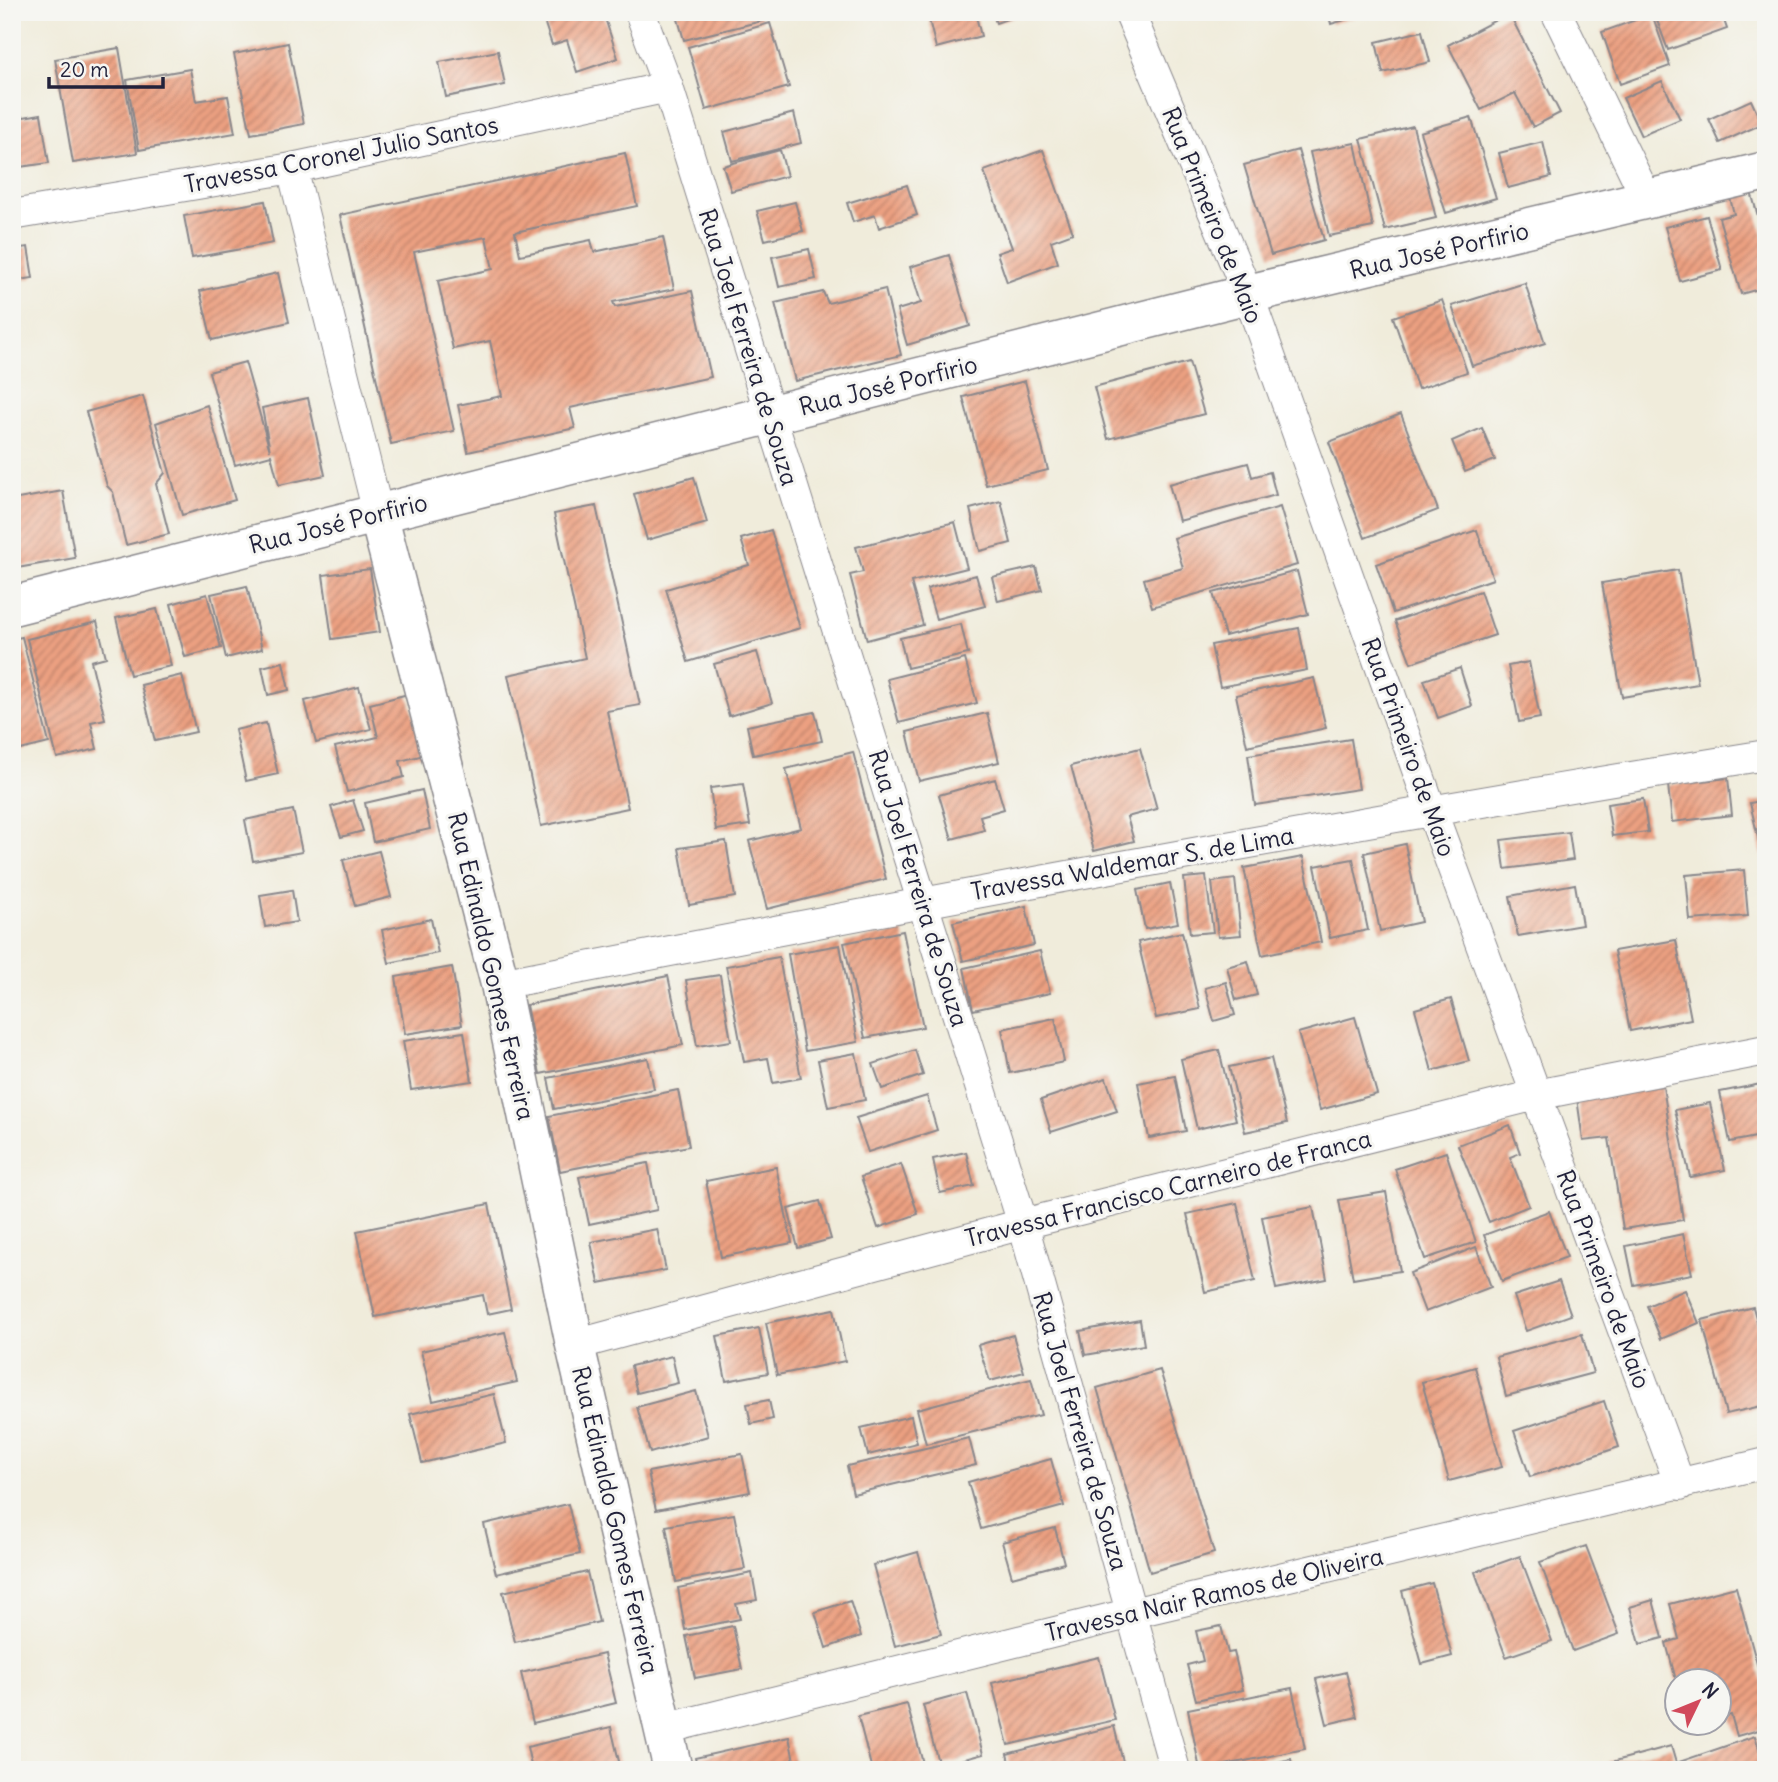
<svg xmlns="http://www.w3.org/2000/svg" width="1778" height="1782" font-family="Delius,sans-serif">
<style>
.building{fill:url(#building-hatch)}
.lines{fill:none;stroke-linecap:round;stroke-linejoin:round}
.street-casing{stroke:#89878b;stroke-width:32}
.secondary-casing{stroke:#89878b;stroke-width:41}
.street{stroke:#fff;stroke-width:30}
.secondary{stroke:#fff;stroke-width:38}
.labels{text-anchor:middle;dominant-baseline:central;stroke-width:6;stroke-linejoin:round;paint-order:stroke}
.street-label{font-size:24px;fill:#22223b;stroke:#f6f6f2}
</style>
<defs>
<pattern id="building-hatch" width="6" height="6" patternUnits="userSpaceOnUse" patternTransform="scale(1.75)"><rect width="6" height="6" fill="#eca081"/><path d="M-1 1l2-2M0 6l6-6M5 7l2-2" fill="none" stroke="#bf826b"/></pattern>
</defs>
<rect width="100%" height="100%" fill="#f6f6f2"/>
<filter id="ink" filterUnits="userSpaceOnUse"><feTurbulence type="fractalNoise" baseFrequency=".0143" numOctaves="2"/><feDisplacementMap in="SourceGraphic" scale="14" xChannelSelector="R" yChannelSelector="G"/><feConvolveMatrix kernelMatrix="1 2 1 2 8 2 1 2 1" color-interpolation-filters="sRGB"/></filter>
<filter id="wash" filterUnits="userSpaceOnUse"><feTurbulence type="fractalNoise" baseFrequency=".00686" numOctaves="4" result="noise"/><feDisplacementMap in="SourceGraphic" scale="28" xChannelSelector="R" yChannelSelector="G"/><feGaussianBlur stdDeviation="1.57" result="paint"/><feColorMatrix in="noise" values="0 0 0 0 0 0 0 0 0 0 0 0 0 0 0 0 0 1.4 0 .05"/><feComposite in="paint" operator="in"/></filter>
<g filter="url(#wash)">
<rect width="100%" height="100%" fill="#f0ecdb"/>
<g id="blocks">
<!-- building -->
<path class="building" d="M551,12H603L618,58L577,72L567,40L552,45L542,15Z
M676,12H760L762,21L684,40Z
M927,12H975L981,36L936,48Z
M992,12H1024V13L996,23Z
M1163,12H1184L1185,13L1165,19Z
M1328,12H1354L1355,17L1331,24Z
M1654,12H1721L1727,29L1668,50Z
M1509,13L1560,113L1533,127L1515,93L1481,110L1448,45Z
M1652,14L1670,66L1620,84L1602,32Z
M770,23L789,87L706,110L688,47Z
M1422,31L1430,62L1383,73L1376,42Z
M288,43L304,124L251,134L234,54Z
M119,48L137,153L73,163L55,59Z
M498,51L505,85L446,97L439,62Z
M190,69L196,101L228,96L235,133L139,150L127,80Z
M1662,81L1680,119L1641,136L1623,98Z
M1751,100L1762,124L1720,143L1709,119Z
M794,113L801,143L732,161L724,132Z
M41,114L49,163L12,168V119Z
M1471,117L1496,198L1446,213L1420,132Z
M1413,126L1436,218L1385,230L1361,139Z
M1543,142L1551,177L1508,188L1499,153Z
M1355,143L1373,227L1329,236L1310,152Z
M780,150L787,176L731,191L723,166Z
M1043,150L1073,233L1051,241L1058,263L1007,282L997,253L1012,248L984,171Z
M1298,150L1324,240L1271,255L1244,165Z
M625,153L637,206L515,232L520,255L591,240L594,252L663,237L674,289L613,302L615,307L692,291L711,377L570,408L575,428L468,452L458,405L502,396L490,341L453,349L438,281L493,269L486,237L414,252L454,431L391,444L340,215Z
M907,185L917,215L879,228L875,215L853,222L847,203Z
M1751,192L1766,244V287L1741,294L1719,218L1734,214L1730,198Z
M265,201L273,243L192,258L184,216Z
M795,202L803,231L765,240L757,211Z
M1707,216L1722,270L1680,281L1665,227Z
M28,247L33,278L12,281V249Z
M809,249L816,279L779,287L772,257Z
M949,255L970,326L907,345L897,310L921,303L910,267Z
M278,273L289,322L212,340L200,291Z
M1525,283L1545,343L1472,366L1452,306Z
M885,289L901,355L795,381L775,303L823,292L828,303Z
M1442,300L1467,372L1418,389L1393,317Z
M245,362L270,451L262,408L308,398L325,475L279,485L271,455L235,465L209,372Z
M1189,362L1204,414L1108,439L1094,387Z
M1025,381L1048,470L986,485L963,397Z
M143,396L165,473L156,484L169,534L126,545L113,492L107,486L86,412Z
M207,405L235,500L182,515L156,423Z
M1401,414L1438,510L1365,538L1329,442Z
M1482,428L1495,460L1465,472L1452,441Z
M1248,463L1252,477L1270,472L1276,495L1179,521L1169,484Z
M694,477L707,523L647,540L634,494Z
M63,491L75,558L17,568L12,543V500Z
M1001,501L1011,543L980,551L970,509Z
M596,506L640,705L607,711L628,808L541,826L508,675L585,658L554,514Z
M1280,507L1297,565L1152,607L1144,579L1183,568L1174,538Z
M955,522L967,568L911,582L923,625L867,640L850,575L863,572L856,547Z
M771,530L800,628L688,662L666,589L749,565L741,539Z
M1477,530L1493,579L1393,613L1376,564Z
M1036,567L1042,590L998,601L992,577Z
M370,569L380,632L332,639L323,575Z
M1678,570L1698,684L1622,697L1602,583Z
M1297,571L1308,614L1225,636L1213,593Z
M976,575L985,606L936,619L927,589Z
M247,586L262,649L226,658L211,594Z
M1480,591L1495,635L1411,663L1395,621Z
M207,594L221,648L185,657L171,604Z
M157,609L171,666L130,675L116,618Z
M97,622L106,657L91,661L105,719L91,722L97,749L57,758L27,639Z
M961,624L968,654L907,668L900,638Z
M1299,628L1307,670L1220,687L1211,645Z
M22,637L49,743L12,752V639Z
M757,652L772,703L729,716L714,664Z
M965,659L977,703L899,723L887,679Z
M283,662L289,690L268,695L262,667Z
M1529,662L1540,718L1519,722L1508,666Z
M1460,668L1472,706L1438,718L1424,680Z
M182,675L196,732L155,741L141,685Z
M1314,678L1326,728L1247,746L1236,695Z
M359,687L371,729L316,743L305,701Z
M408,694L424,755L400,761L404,777L347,792L335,747L378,737L370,704Z
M815,712L822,741L753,755L747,726Z
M987,713L999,762L919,781L907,732Z
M266,723L278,774L246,781L235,730Z
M1351,739L1359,789L1255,805L1248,755Z
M1140,748L1157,809L1127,817L1134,841L1094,851L1071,766Z
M853,752L886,879L767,909L749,841L801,828L786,769Z
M1728,778L1732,815L1672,822L1668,785Z
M995,779L1004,809L980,816L984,830L952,839L939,795Z
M743,784L750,825L716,830L710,788Z
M422,790L430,829L373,842L365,803Z
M1643,799L1648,832L1612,836L1607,804Z
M353,800L363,831L341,837L331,807Z
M1766,800V868H1765L1750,803Z
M293,810L302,852L253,861L245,820Z
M1569,832L1573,860L1505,869L1501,840Z
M726,841L735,897L689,905L679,848Z
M1405,844L1421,922L1380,931L1364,853Z
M379,851L391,897L355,906L343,860Z
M1303,857L1321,942L1262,955L1244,868Z
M1353,859L1368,930L1330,938L1315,866Z
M1744,870L1748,916L1690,920L1686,875Z
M1206,876L1213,932L1190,934L1184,878Z
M1235,879L1241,935L1218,937L1212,882Z
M1170,883L1178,923L1145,929L1137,890Z
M1575,884L1582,925L1518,936L1510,896Z
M292,890L297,922L265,927L260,895Z
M1026,906L1034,945L963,961L953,922Z
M431,919L438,953L389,963L382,930Z
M903,931L923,1027L865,1038L844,943Z
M1182,932L1200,1009L1156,1018L1138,942Z
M1676,940L1691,1019L1630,1031L1614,951Z
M840,945L858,1042L805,1051L788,954Z
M1040,951L1050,993L973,1010L964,968Z
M779,957L801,1078L773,1083L768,1058L744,1062L726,966Z
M1248,961L1257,995L1236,1000L1227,967Z
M452,967L462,1025L405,1034L396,977Z
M720,975L731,1041L697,1046L686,980Z
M668,976L683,1045L540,1074L526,1005Z
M1226,982L1235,1015L1214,1021L1205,988Z
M1451,999L1469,1061L1432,1071L1415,1009Z
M1355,1017L1377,1094L1320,1110L1298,1033Z
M1055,1018L1064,1062L1010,1073L1002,1029Z
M464,1032L472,1081L411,1090L403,1041Z
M915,1050L923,1075L882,1089L873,1064Z
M1219,1050L1236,1120L1197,1129L1181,1059Z
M856,1053L865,1100L828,1107L818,1060Z
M648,1058L654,1089L554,1109L548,1078Z
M1271,1058L1287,1123L1245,1132L1229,1067Z
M1175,1076L1186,1131L1149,1138L1138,1083Z
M1106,1078L1117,1111L1051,1132L1041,1100Z
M1766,1083V1135L1730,1142L1720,1092Z
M1663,1086L1683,1220L1623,1229L1609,1138L1583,1141L1577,1098Z
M678,1090L689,1146L560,1171L549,1116Z
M927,1096L937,1130L868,1152L856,1118Z
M1710,1103L1725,1170L1690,1177L1675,1110Z
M1510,1125L1520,1153L1510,1157L1529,1206L1489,1222L1458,1145Z
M966,1152L974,1186L940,1193L933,1159Z
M1446,1152L1476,1242L1425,1259L1395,1169Z
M648,1163L657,1210L589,1224L579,1177Z
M901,1164L918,1214L878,1228L861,1177Z
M776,1167L792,1243L721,1257L706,1181Z
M1386,1192L1400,1271L1353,1279L1339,1200Z
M820,1201L831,1239L798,1248L788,1209Z
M1237,1203L1255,1281L1205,1292L1187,1214Z
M489,1204L511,1309L487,1314L483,1295L375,1317L357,1231Z
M1313,1207L1327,1279L1276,1289L1262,1217Z
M1549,1211L1567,1257L1502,1281L1484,1235Z
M657,1229L666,1270L599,1283L591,1242Z
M1683,1234L1692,1274L1634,1285L1626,1246Z
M1476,1247L1491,1287L1425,1312L1410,1273Z
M1559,1281L1571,1315L1526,1331L1514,1296Z
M1685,1290L1699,1323L1661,1339L1647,1306Z
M1753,1307L1766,1354V1405L1726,1414L1702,1320Z
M834,1309L845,1361L777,1375L766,1323Z
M1140,1320L1144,1345L1085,1355L1080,1331Z
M759,1328L768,1373L726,1381L717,1336Z
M505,1332L517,1382L433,1401L421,1351Z
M1582,1334L1593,1373L1506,1396L1496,1357Z
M1013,1335L1024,1372L990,1381L978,1345Z
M672,1356L678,1383L637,1393L631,1366Z
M1475,1367L1502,1467L1449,1481L1422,1382Z
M1160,1370L1214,1553L1150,1572L1097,1388Z
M1031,1379L1041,1415L926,1444L917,1409Z
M696,1391L708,1436L650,1453L637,1407Z
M494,1394L506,1443L422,1463L410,1414Z
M769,1400L773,1419L751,1424L747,1404Z
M1604,1401L1619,1447L1530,1477L1514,1431Z
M911,1416L917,1443L868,1455L861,1428Z
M969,1438L976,1465L853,1494L847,1466Z
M742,1454L750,1492L656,1510L648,1472Z
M1051,1459L1064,1506L981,1529L968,1482Z
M568,1504L580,1554L496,1574L484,1524Z
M734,1514L745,1569L676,1582L666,1526Z
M1055,1528L1064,1563L1012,1577L1002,1542Z
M1586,1546L1619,1634L1573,1651L1540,1562Z
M918,1552L941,1634L895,1646L873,1565Z
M1520,1556L1552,1641L1506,1657L1475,1572Z
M587,1572L599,1622L515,1642L503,1592Z
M752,1573L757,1600L736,1604L740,1619L685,1630L678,1588Z
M1432,1583L1452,1656L1422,1664L1402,1591Z
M1736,1587L1766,1697V1728L1737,1736L1731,1715L1718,1718V1680H1676L1666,1643L1679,1639L1670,1604Z
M1653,1600L1663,1638L1640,1644L1630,1607Z
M850,1601L861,1636L826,1648L815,1612Z
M733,1626L742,1669L695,1678L686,1636Z
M1221,1626L1228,1653L1234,1652L1243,1690L1196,1700L1187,1665L1203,1661L1196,1631Z
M604,1654L616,1703L533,1723L521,1673Z
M1099,1657L1115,1720L1008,1745L992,1683Z
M1346,1672L1357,1717L1327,1724L1316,1679Z
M1292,1688L1305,1749L1200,1770L1188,1709Z
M967,1693L983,1754L939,1766L923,1705Z
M907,1704L924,1767L872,1770L858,1716Z
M1114,1726L1125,1770H1011L1007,1754Z
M611,1727L621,1770H532L527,1747Z
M1755,1736L1766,1770H1682L1679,1762Z
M789,1737L796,1770H698L695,1758Z
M1671,1746L1678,1770H1610L1608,1763Z
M1291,1759L1293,1770H1248V1769Z"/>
</g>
</g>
<g filter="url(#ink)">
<use href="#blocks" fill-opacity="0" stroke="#89878b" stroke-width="2"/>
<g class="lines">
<!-- street casing -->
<g class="street-casing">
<path id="street" d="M640,12L668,87L1023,1224L1175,1770
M1129,12L1248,294L1431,809L1680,1485
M1556,12L1648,201
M292,168L378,513
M12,215L292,168L668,87
M500,984C921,902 1342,823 1766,755
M575,1345L1023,1224L1536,1095L1766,1050
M664,1729L1132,1613L1766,1463"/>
</g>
<!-- secondary casing -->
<g class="secondary-casing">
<path id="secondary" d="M378,513L500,984L575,1345L673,1770
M12,606L1248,294L1766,171"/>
</g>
<!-- street -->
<use href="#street" class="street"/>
<!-- secondary -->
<use href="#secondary" class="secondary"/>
</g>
</g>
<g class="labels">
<!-- street labels -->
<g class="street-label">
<text transform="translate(341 154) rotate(-11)">Travessa Coronel Julio Santos</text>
<text transform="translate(1213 215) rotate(68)">Rua Primeiro de Maio</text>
<text transform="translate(1439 250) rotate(-13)">Rua José Porfirio</text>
<text transform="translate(749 347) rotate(73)">Rua Joel Ferreira de Souza</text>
<text transform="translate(888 385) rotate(-14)">Rua José Porfirio</text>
<text transform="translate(338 523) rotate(-14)">Rua José Porfirio</text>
<text transform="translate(1409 747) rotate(70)">Rua Primeiro de Maio</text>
<text transform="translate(1132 863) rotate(-10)">Travessa Waldemar S. de Lima</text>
<text transform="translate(919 888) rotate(73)">Rua Joel Ferreira de Souza</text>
<text transform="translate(492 966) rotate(77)">Rua Edinaldo Gomes Ferreira</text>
<text transform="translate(1168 1188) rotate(-14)">Travessa Francisco Carneiro de Franca</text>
<text transform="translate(1604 1279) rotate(70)">Rua Primeiro de Maio</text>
<text transform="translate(1081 1431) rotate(74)">Rua Joel Ferreira de Souza</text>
<text transform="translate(616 1520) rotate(77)">Rua Edinaldo Gomes Ferreira</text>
<text transform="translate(1214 1594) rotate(-13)">Travessa Nair Ramos de Oliveira</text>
</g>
</g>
<!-- margin -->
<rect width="1778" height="1782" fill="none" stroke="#f6f6f2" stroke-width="42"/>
<!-- north arrow -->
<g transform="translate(1698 1702) rotate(47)"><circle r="33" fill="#f6f6f2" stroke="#a1a1a9" stroke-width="2"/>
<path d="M0-5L12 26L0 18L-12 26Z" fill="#d1495b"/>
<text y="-10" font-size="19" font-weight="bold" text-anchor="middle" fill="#22223b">N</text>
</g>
<!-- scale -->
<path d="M49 77v10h114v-10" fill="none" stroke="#22223b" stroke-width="3.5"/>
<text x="60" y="77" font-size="21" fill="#22223b" stroke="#f6f6f2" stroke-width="5" paint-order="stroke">20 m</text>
</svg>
